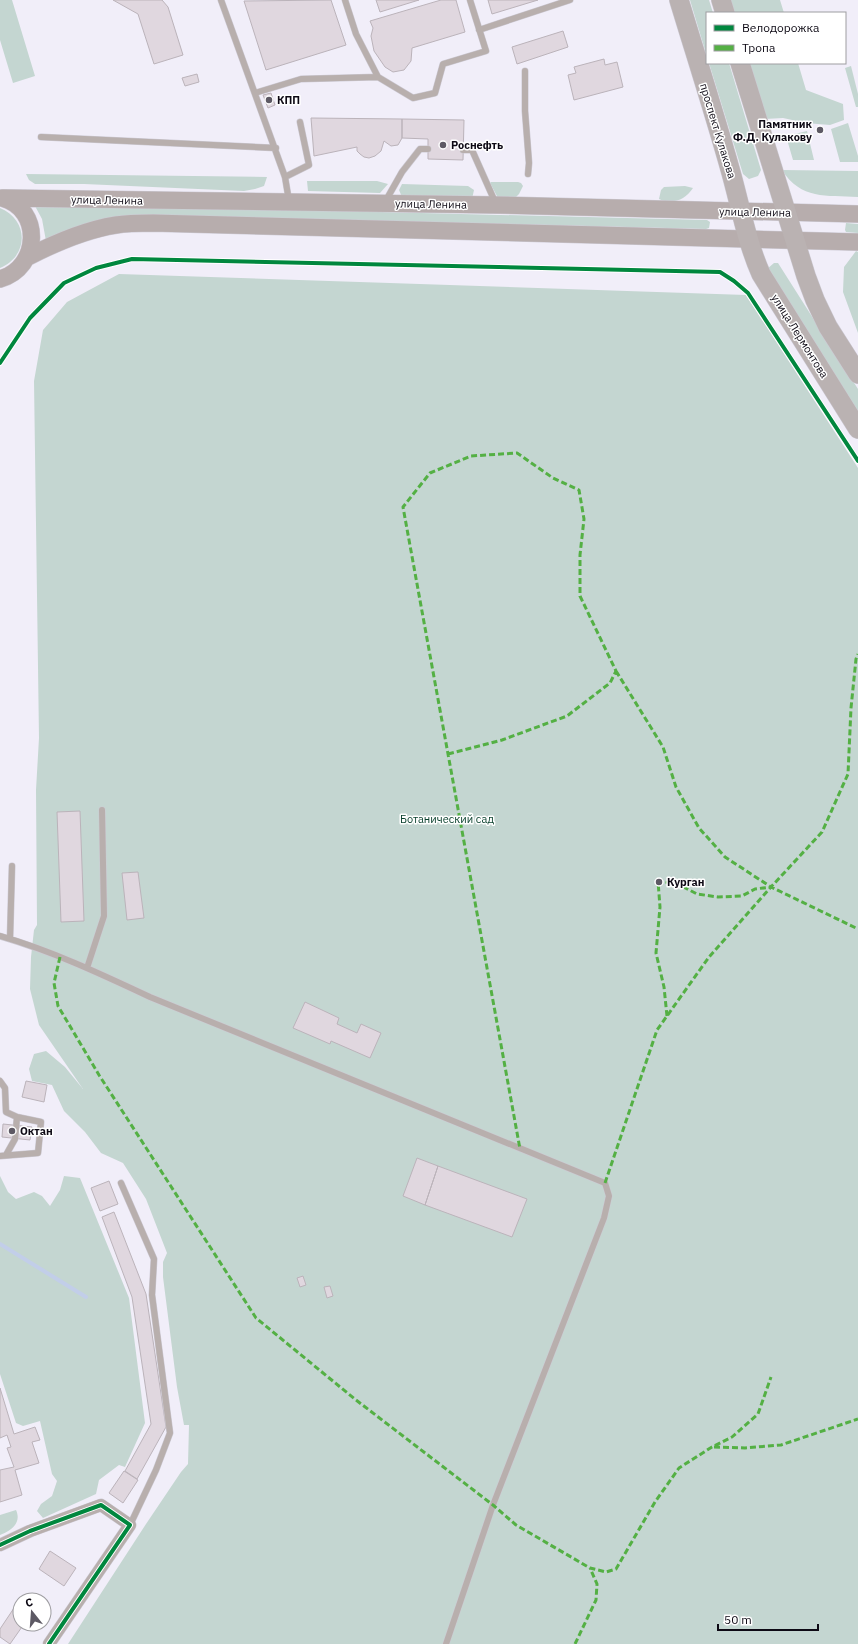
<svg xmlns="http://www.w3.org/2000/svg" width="858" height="1644" font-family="'IBM Plex Sans',sans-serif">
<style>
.green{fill:#c4d6d1}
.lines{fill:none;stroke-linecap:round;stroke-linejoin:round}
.stream{stroke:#c2cee9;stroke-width:4}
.building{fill:#e0d7df;stroke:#bbb3ba}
.service-casing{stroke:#cdcad4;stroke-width:7}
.minor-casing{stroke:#cdcad4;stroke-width:13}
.secondary-casing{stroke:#cdcad4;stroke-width:18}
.primary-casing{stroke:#cdcad4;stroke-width:20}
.service{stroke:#b8afad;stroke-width:6}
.minor{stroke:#b8afad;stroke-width:12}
.secondary{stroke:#b7adad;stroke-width:17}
.primary{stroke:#bab2b2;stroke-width:19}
.quiet{stroke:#54b044;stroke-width:3;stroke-dasharray:6 3;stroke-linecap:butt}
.cycleway-casing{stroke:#fff;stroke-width:6}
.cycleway{stroke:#00873e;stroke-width:4}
.poi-dot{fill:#5d5964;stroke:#fff;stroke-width:1.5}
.labels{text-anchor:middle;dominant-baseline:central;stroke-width:3;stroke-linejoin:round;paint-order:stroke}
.poi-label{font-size:11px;font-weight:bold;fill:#0d0914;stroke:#fff;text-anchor:start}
.street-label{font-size:11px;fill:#0d0914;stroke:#fff}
.park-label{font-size:11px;fill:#09402c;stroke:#fff}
</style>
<rect width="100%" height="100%" fill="#f1eef9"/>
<!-- green -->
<path class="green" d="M0,0H12L35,76L13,83L0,40Z
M690,0H709L713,13H707V57Z
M729,0H780L784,13H733Z
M709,63H729L761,170L758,176L749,179L743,174Z
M748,63H798L806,90L843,104L844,120L830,125L806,123L783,118L765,119Z
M851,66L858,94V107H856L845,68Z
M848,123L858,156V162H840L831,129Z
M807,131L814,160H793L786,136Z
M782,170L858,171V197C826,195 801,200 782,170Z
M26,174L267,177L264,186L255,189L244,191L84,184H35L29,180Z
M307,181H377L388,184L380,193L308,191Z
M491,182H518L521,183L523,186L519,194L515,198H498L490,183Z
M402,184L468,186L474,190L472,199L402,197L399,190Z
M685,186L693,188C685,200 673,205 659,199L661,190L664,187Z
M35,206H138L707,220L710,222L709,228L706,229L139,215L46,241L42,219Z
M0,208C29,220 29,256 0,268Z
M846,223L858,224V233L846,232L845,230Z
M856,251L858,252V333L843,292L844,267Z
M774,263H778L858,389V411L767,269Z
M119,274L746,295L858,468V1644H68L146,1524L181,1472L188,1464L189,1425H184L177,1387L163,1277V1262L167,1253L146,1199L123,1163L101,1153L85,1132L64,1111L52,1085L32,1081L29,1069L34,1054L46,1051L65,1067L83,1089L39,1025L30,989L31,957L34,930L37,925L36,790L39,738L34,381L43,330L67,302Z
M0,1176L8,1192L16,1199L34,1192L42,1196L50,1206L60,1190L64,1176L80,1178L129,1298L145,1423L125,1467L119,1465L99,1480L96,1494L43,1518L37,1511L41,1504L52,1496L57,1481L52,1474L40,1421L23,1426L16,1423L0,1374Z
M16,1510C22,1523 11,1531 0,1535V1515Z"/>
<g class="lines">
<!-- stream -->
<path class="stream" d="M0,1244L86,1297"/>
</g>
<!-- building -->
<path class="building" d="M113,0H162L168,7L183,55L154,64L138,14Z
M331,0L346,45L266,70L244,1Z
M376,0H419L380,12Z
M441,0H456L465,32L412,48L411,61L404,70L393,72L385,67L374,51L371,36L373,28L370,21Z
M488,0H538L492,14Z
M563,31L568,47L517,64L512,47Z
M604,59L605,65L617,62L623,87L574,100L568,75L576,73L574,67Z
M197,74L199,82L185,86L182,78Z
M271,93L275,105L268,108L263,95Z
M311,118L402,119V138L398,145L391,146L384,141L381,151L375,156L369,158L364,157L360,154L357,151V147L314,156Z
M402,119L464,120L463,160L428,159V139L402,138Z
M80,811L84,921L61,922L57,812Z
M138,872L144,918L127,920L122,873Z
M305,1002L339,1018L337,1024L357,1033L361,1024L381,1033L370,1058L331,1041L330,1044L293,1028Z
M26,1081L47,1085L44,1102L22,1097Z
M3,1124L32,1127L30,1140L2,1137Z
M417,1158L438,1166L425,1205L403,1196Z
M438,1166L527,1199L512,1237L425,1205Z
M109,1181L118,1204L100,1211L91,1188Z
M114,1212L146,1294L166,1427L137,1479L125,1471L151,1424L132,1297L102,1217Z
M303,1276L306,1285L300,1287L297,1278Z
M330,1286L333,1296L327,1298L324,1287Z
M0,1388L14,1434L35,1427L40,1440L32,1442L39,1463L15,1470L22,1495L0,1502V1470L14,1467L7,1448L11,1447L7,1435L0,1438Z
M124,1471L138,1480L123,1503L109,1493Z
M50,1551L76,1568L64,1586L39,1569Z
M20,1599L22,1600H20V1624H24L10,1644L0,1637V1629Z"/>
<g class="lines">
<!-- service casing -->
<g class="service-casing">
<path id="service" d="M221,0L285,177L289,201
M345,0L356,34L378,77
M479,30L570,0
M525,71V111L529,163L528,174
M255,93L301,79L378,77L413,98L435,93L443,64L486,51L470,0
M41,137L276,148
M463,150H472L496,204
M285,177L309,165L300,122
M385,202L402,172L420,149H428
M0,936C52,951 101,974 150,997L605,1183L609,1196L604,1218L493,1505L446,1644
M10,939L12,866
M87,968L104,916L102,810
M0,1081L5,1088L6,1112L17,1117L41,1122L38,1153L0,1156
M6,1155L15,1139L17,1117
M121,1183L154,1259L152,1295L170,1433L156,1470L130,1525"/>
</g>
<!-- minor casing -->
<g class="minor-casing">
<path id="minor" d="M0,1545L30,1531L101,1505L130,1525L49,1644"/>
</g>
<!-- secondary casing -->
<g class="secondary-casing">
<path id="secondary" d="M4,198L497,205L858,214
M28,257C55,243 84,230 116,225C128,223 141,223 153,223L858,242
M0,279C40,268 43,209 2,198"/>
</g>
<!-- primary casing -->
<g class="primary-casing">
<path id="primary" d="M679,0C696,56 714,112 730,169C740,204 746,240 761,274L858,429
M721,0L725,13
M740,63L806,276L815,300L828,327L858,374"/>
</g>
<!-- service -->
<use href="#service" class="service"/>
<!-- minor -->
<use href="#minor" class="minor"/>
<!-- secondary -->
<use href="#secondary" class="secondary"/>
<!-- primary -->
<use href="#primary" class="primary"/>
<!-- quiet -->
<path class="quiet" d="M616,671L663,747L676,787L699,828L725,857L771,887L858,929
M448,754L502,740L567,716L610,683L616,671L580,596V555L584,519L579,490L553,478L517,453L471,456L430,473L403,507L520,1149
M60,957L54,983L58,1006L99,1075L256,1318L356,1400L493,1505L516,1525L590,1568L606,1572L616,1569L655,1502L679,1468L712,1447L732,1437L758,1414L771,1377
M667,1016L664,987L656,953L660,907L658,881L678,884L697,894L718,897L742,896L755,889L771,887
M605,1183L657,1030L709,957L771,887L822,832L848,774L851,708L856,659L858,654
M714,1447L745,1448L781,1445L858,1419
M575,1644L596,1600L597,1584L590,1568"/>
<!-- cycleway casing -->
<g class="cycleway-casing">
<path id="cycleway" d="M0,363L30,318L64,283L96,268L132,259L720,272L734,281L748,293L858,461
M0,1545L30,1531L101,1505L130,1525L49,1644"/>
</g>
<!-- cycleway -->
<use href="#cycleway" class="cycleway"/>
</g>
<!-- markers -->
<g class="poi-dot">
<circle cx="269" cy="100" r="4"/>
<circle cx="820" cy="130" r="4"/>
<circle cx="443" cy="145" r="4"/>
<circle cx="659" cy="882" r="4"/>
<circle cx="12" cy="1131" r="4"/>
</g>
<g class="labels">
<!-- poi labels -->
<g class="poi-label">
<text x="277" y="100">КПП</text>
<text x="812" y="124" text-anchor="end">Памятник<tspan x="812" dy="13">Ф.Д. Кулакову</tspan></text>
<text x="451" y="145">Роснефть</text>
<text x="667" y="882">Курган</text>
<text x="20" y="1131">Октан</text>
</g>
<!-- street labels -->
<g class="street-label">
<text transform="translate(718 131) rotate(73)">проспект Кулакова</text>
<text transform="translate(107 200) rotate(1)">улица Ленина</text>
<text transform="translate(431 204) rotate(1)">улица Ленина</text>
<text transform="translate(755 212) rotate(1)">улица Ленина</text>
<text transform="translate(800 336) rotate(58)">улица Лермонтова</text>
</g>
<!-- park labels -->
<g class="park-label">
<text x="447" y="819">Ботанический сад</text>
</g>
</g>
<!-- legend -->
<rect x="706" y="12" width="140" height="52" fill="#ffffff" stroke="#9e9da1"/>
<rect x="714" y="25" width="20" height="6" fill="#00873e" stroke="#9e9da1"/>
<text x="742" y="32" font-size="12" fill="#0d0914">Велодорожка</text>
<rect x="714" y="45" width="20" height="6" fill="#54b044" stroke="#9e9da1"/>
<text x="742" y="52" font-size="12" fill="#0d0914">Тропа</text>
<!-- north arrow -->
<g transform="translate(32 1612) rotate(343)"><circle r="19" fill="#ffffff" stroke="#9e9da1"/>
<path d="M0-3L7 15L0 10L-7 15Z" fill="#5d5964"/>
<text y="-6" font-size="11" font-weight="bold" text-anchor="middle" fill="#0d0914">С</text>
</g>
<!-- scale -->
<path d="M718 1624v6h100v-6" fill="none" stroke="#0d0914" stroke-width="2"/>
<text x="724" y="1624" font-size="12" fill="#0d0914" stroke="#ffffff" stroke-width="3" paint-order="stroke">50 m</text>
</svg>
